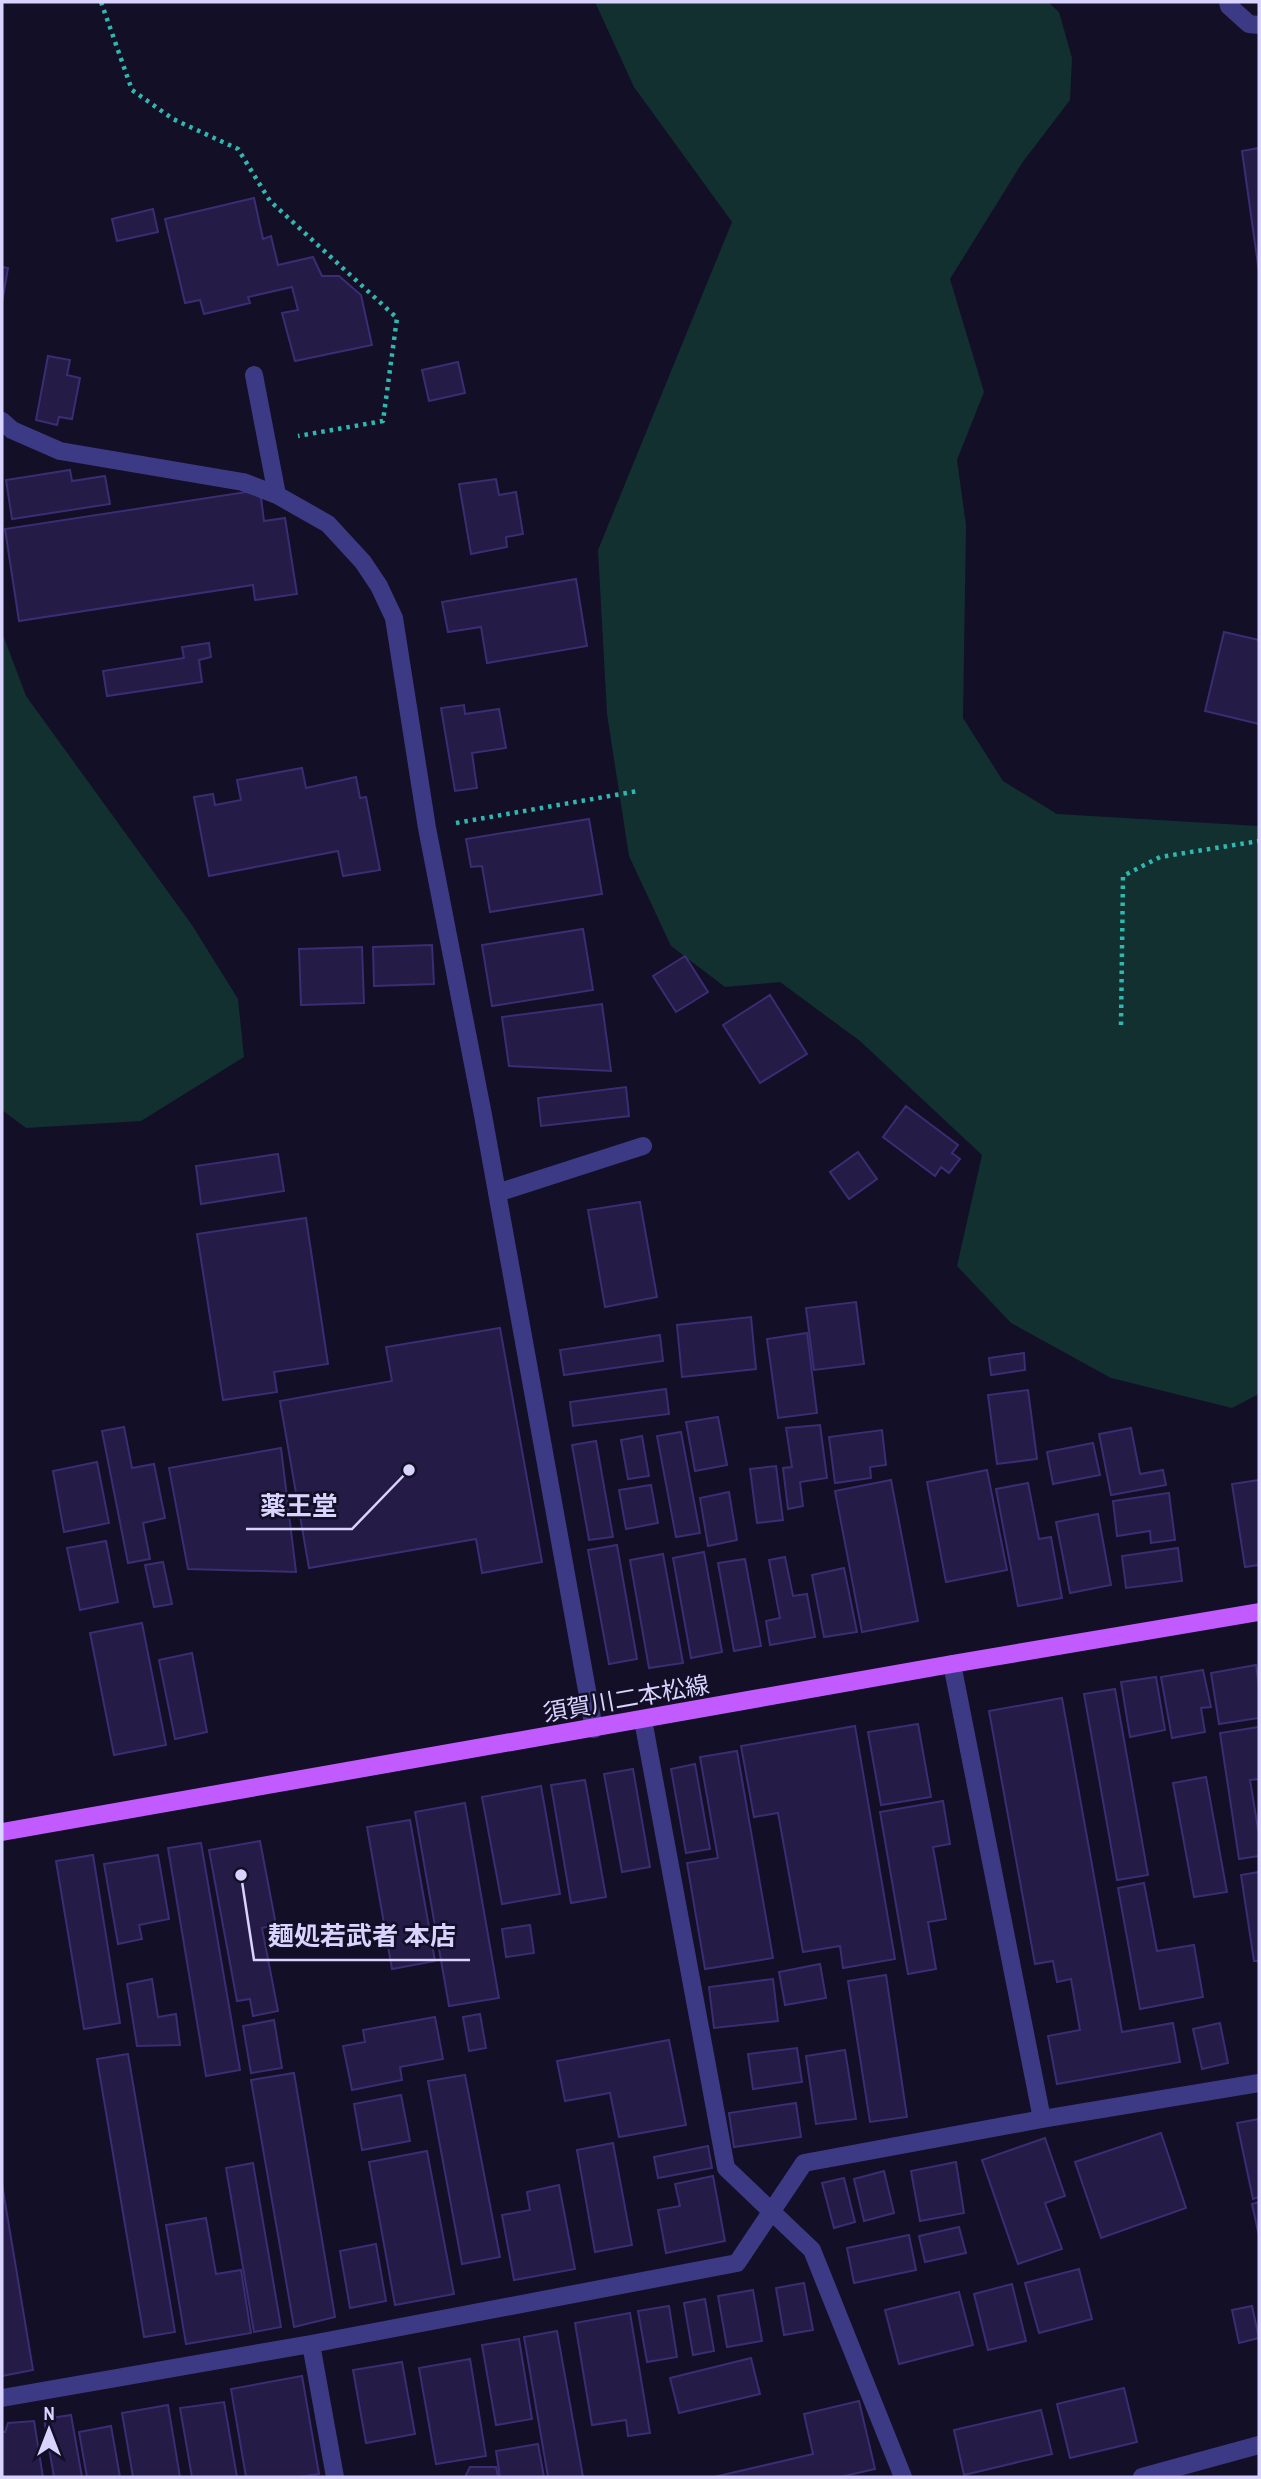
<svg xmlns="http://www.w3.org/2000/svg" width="1261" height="2479" font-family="'Archivo Narrow','Noto Sans JP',sans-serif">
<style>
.green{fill:#12302f}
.building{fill:#241b47;stroke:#3b2d73;stroke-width:2}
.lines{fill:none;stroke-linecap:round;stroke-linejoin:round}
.path{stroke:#2fb8b0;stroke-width:4.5;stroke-dasharray:3.5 5;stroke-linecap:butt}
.minor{stroke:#3d3a85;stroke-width:18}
.major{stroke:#c25bff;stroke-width:18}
.labels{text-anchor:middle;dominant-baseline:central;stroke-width:5;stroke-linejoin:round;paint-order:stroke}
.street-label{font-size:24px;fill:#d9d4ff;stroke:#130f26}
.leader{fill:none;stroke:#d9d4ff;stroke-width:2.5}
.callout-dot{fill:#d9d4ff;stroke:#130f26;stroke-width:2.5}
.callout-label{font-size:26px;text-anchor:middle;font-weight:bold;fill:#d9d4ff;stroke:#130f26;stroke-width:5;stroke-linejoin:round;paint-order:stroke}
</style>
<rect width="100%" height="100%" fill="#130f26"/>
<!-- green -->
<path class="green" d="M595,2H1048L1059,12L1072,58L1070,100L1022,163L950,279L984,392L957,460L966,525L963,718L1003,781L1057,814L1259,826V1394L1232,1408L1111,1378L1011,1323L957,1266L982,1155L860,1041L780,982L725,987L671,946L629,856L607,714L598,550L732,222L634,87Z
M2,632L26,696L192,925L238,999L244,1057L141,1121L26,1128L2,1110Z"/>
<!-- building -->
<path class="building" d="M1259,148V272L1242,151Z
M254,198L263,239L271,236L278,265L313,257L322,276H339L361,295L372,345L295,361L282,313L298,310L292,287L248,297L250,303L204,314L200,300L185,303L165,219Z
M153,209L158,232L117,241L112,219Z
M2,267L8,268L2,303Z
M48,356L70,360L67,375L80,378L72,419L59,417L57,425L36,420Z
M458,362L465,393L429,401L422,370Z
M70,470L72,481L105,476L110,504L12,519L6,480Z
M496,479L499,495L516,492L523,534L506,537L507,547L471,554L459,484Z
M260,490L264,521L285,518L297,594L255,600L253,585L19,621L5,529Z
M576,579L587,646L487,663L481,627L448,632L442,602Z
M1224,632L1259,640V637V724L1205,711Z
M209,643L211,657L199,660L202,682L107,696L103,671L184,658L182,647Z
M464,705L465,714L499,709L506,748L472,753L477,788L455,791L441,708Z
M302,768L306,788L356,777L360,798L366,797L380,870L343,876L338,851L209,876L194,797L213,794L215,805L241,800L237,780Z
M589,819L602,894L490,912L482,866L471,867L466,839Z
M583,929L593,990L492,1006L482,945Z
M432,945L434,984L374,986L373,947Z
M362,947L364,1003L301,1005L299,949Z
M685,956L708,992L676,1012L653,976Z
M770,995L807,1054L760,1083L723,1025Z
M602,1004L611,1071L509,1066L502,1017Z
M626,1087L629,1116L541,1126L538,1098Z
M906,1106L958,1145L952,1153L960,1159L949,1173L941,1167L935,1176L883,1137Z
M858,1152L877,1179L849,1199L830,1172Z
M278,1154L284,1191L201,1204L196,1166Z
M640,1202L657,1297L605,1307L588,1210Z
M306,1218L328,1364L274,1372L277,1392L223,1400L197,1234Z
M856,1302L864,1364L814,1370L806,1308Z
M751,1317L756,1369L682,1377L677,1325Z
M500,1328L542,1562L482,1573L476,1539L309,1568L280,1401L392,1381L386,1347Z
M807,1333L817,1413L778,1418L767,1339Z
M660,1335L663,1361L564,1375L560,1350Z
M1024,1353L1025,1370L991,1375L989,1358Z
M666,1389L669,1414L573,1426L570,1402Z
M1028,1390L1037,1459L997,1464L988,1395Z
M718,1417L727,1465L695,1471L686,1422Z
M820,1425L827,1478L800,1482L803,1506L788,1509L783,1468L792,1467L786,1428Z
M124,1427L132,1468L154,1464L165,1518L143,1523L150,1559L128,1563L102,1431Z
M1131,1428L1140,1474L1163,1470L1166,1485L1111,1495L1099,1434Z
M882,1430L886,1465L870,1467L871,1478L835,1483L829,1437Z
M681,1432L700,1533L676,1537L657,1436Z
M642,1436L649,1476L628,1479L621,1440Z
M596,1441L613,1537L589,1540L572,1445Z
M1093,1443L1100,1475L1053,1484L1047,1452Z
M281,1448L296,1572L188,1569L169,1468Z
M97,1462L109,1523L64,1532L53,1471Z
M776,1466L783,1520L757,1523L750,1469Z
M987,1470L1007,1570L946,1582L927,1482Z
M891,1480L918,1621L862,1632L835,1491Z
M1259,1480V1565L1245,1567L1232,1484Z
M1028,1483L1039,1539L1051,1537L1062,1598L1018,1606L996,1489Z
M651,1485L658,1523L626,1529L619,1490Z
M729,1492L737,1540L708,1546L700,1498Z
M1169,1493L1175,1540L1151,1543L1150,1531L1117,1536L1113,1501Z
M1098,1514L1111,1585L1070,1593L1056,1522Z
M106,1541L118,1602L80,1610L67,1548Z
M617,1545L637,1659L609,1664L588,1550Z
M1178,1548L1182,1581L1126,1588L1122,1556Z
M704,1552L722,1652L691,1658L673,1558Z
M663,1554L683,1663L649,1668L630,1560Z
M785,1557L793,1596L807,1594L815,1637L770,1645L766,1621L780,1618L769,1560Z
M745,1559L761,1646L734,1651L718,1563Z
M163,1562L172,1604L154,1607L145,1565Z
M844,1568L857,1632L824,1637L812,1575Z
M142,1623L166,1745L114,1755L90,1633Z
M192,1653L207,1732L175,1739L159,1660Z
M1256,1665L1259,1686V1718L1219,1724L1211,1673Z
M1203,1670L1211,1707L1201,1708L1205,1732L1172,1738L1161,1677Z
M1156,1677L1165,1730L1130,1737L1121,1682Z
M1115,1689L1148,1875L1117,1880L1084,1694Z
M1062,1698L1122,2032L1173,2023L1180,2062L1057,2084L1048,2036L1080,2030L1071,1979L1057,1982L1053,1961L1035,1964L989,1711Z
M918,1724L931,1797L881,1805L868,1732Z
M855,1726L895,1959L843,1968L840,1946L803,1952L778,1813L754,1817L741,1746Z
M1259,1727V1779L1250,1780L1259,1835V1856L1239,1859L1220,1733Z
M737,1751L773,1958L705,1969L687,1863L718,1858L700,1757Z
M695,1764L710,1849L686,1853L671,1769Z
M633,1769L650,1867L622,1872L604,1774Z
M1206,1777L1227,1892L1194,1897L1173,1783Z
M585,1780L606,1897L571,1903L551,1785Z
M541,1786L560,1894L502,1904L482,1797Z
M943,1801L950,1844L933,1847L946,1919L928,1922L936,1969L908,1974L880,1812Z
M465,1803L499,1998L449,2006L415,1812Z
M410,1820L435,1961L392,1969L367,1827Z
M260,1841L276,1925L262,1928L278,2011L253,2016L250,1999L237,2001L209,1850Z
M201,1843L240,2070L206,2076L168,1848Z
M93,1855L120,2023L84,2029L56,1861Z
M158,1855L169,1919L139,1925L142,1939L118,1944L104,1864Z
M1259,1872V1961H1254L1241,1875Z
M1144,1883L1157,1951L1194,1945L1203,1997L1140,2009L1118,1888Z
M530,1925L534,1953L506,1957L502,1929Z
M820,1964L826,1998L785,2005L779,1972Z
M886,1975L907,2117L870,2122L848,1981Z
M152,1979L158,2017L176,2014L180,2045L137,2046L127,1984Z
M773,1979L778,2021L714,2028L709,1987Z
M480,2014L486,2048L469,2051L463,2017Z
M435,2017L443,2059L400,2067L402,2080L352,2090L343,2046L365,2042L363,2030Z
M274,2020L282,2068L251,2073L243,2026Z
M1220,2023L1228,2063L1202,2069L1193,2029Z
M669,2040L686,2125L619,2137L610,2093L565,2101L557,2061Z
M797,2048L802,2082L753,2089L748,2054Z
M845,2050L856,2119L816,2124L806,2056Z
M128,2054L175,2332L144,2337L97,2059Z
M294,2073L335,2317L294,2327L251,2080Z
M465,2075L500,2257L462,2264L428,2081Z
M401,2095L410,2141L362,2150L354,2104Z
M796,2103L801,2137L734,2147L729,2113Z
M1259,2119V2197L1253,2199L1237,2123Z
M1161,2133L1186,2208L1101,2238L1075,2162Z
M1045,2138L1065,2196L1045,2203L1062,2249L1018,2264L982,2160Z
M613,2143L632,2245L595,2252L577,2150Z
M708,2146L712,2168L658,2178L654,2157Z
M427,2151L454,2294L395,2305L369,2162Z
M956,2162L964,2213L920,2221L911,2171Z
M253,2163L281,2327L254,2332L226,2168Z
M884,2171L894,2213L864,2221L854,2179Z
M713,2176L725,2241L666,2253L658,2210L680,2206L675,2184Z
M844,2178L855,2222L834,2228L822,2183Z
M2,2184L33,2370L2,2376Z
M559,2185L575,2269L514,2280L502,2215L530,2210L527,2192Z
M1259,2202V2236L1252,2204Z
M206,2218L216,2274L241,2270L251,2333L186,2344L166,2225Z
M959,2227L966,2253L925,2262L919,2236Z
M909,2235L916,2270L854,2283L847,2248Z
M376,2244L386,2301L350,2308L340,2251Z
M1079,2269L1092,2319L1039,2333L1025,2283Z
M804,2283L813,2330L784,2335L776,2288Z
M1012,2284L1026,2341L988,2350L974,2294Z
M753,2290L762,2341L727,2347L718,2296Z
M959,2292L973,2345L899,2364L885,2310Z
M705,2299L714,2351L693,2355L684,2303Z
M669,2306L677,2357L647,2362L638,2311Z
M1252,2306L1259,2338L1239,2343L1232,2310Z
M630,2313L650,2433L628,2436L626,2420L592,2425L575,2323Z
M557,2331L583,2477H548L524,2337Z
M519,2339L532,2419L496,2425L482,2345Z
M751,2358L760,2394L679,2413L670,2378Z
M470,2359L486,2456L436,2464L419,2368Z
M402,2362L415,2434L366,2443L353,2370Z
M302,2376L319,2474L299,2477H246L231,2389Z
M1124,2388L1137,2442L1070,2458L1057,2404Z
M859,2401L875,2469L840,2477H714L813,2454L804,2414Z
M224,2402L237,2477H192L180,2408Z
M168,2405L180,2477H133L122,2413Z
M1041,2410L1052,2454L964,2475L954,2430Z
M71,2415L82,2477H54L44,2419Z
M34,2421L43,2477H2V2432H5L8,2423Z
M111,2426L120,2477H87L79,2432Z
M538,2444L544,2477H500L496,2451Z
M470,2467H496L498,2477H465Z"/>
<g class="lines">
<!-- path -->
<path class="path" d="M101,2L132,90L173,119L238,149L270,201L397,318L383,421L298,436
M456,823L638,791
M1121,1025L1123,876L1160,857L1259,841"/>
<!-- minor -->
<path class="minor" d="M1228,2L1229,6L1249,24L1259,25
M254,375L277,495
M2,421L12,430L60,451L243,482L277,495L328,524L363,562L379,586L394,618L427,828L483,1115L594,1729
M497,1193L643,1146
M952,1664L1042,2119
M643,1720L726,2168L812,2250L903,2477
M311,2344L335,2477
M2,2398L311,2344L737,2263L804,2163L1042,2119L1259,2083
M1142,2477L1259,2445"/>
<!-- major -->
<path class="major" d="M2,1832L952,1664L1259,1612"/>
</g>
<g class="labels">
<!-- street labels -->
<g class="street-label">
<text transform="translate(626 1698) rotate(-10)">須賀川二本松線</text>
</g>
</g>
<!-- callouts -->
<path class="leader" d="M409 1470L352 1529H246M241 1875L254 1960H470"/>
<g class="callout-dot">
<circle cx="409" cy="1470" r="7"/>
<circle cx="241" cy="1875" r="7"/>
</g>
<g class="callout-label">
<text x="299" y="1515">薬王堂</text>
<text x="362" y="1945">麺処若武者 本店</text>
</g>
<!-- border -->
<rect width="1261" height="2479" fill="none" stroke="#d9d4ff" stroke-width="7"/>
<!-- north arrow -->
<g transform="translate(49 2430)" stroke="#130f26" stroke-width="5" paint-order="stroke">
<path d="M0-5L12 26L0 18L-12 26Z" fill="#d9d4ff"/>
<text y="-10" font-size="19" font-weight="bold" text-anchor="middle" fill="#d9d4ff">N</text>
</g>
</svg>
